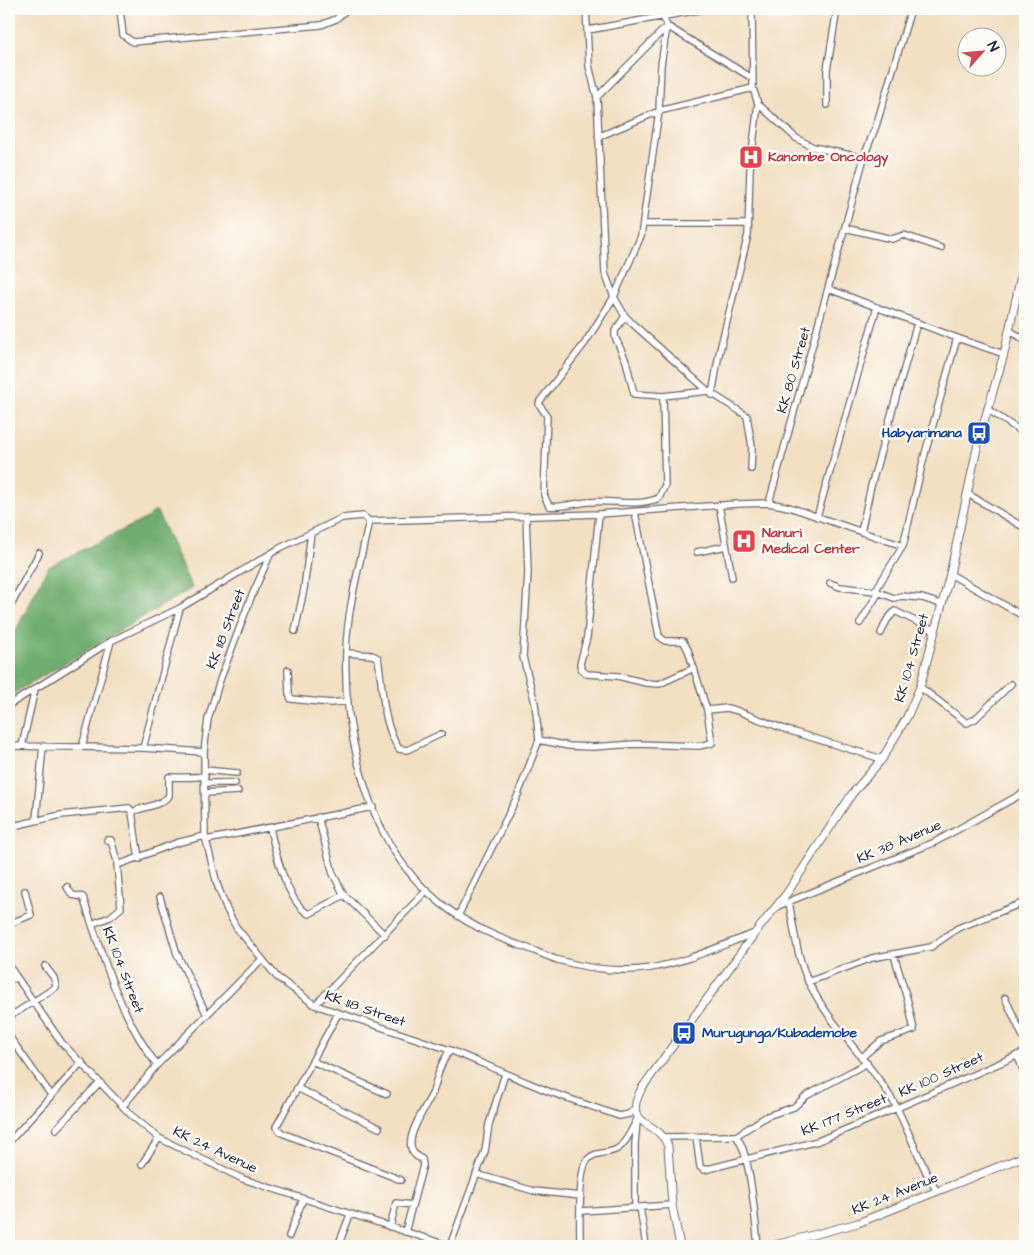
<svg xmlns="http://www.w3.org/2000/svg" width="1034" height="1255" font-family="'Architects Daughter',sans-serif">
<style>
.forest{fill:#70ad6e;stroke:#496854}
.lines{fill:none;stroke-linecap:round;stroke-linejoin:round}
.minor-casing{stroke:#6b646a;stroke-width:8}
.tertiary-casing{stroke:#6b646a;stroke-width:9}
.minor{stroke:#fff;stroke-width:5.5}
.tertiary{stroke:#fff;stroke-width:7}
.labels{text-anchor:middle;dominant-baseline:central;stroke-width:5;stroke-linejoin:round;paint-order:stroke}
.health-label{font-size:14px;font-weight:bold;fill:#be3a42;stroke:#fdfcf7;text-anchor:start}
.street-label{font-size:14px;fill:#22223b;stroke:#fdfcf7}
.transit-label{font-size:14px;font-weight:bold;fill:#164399;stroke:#fdfcf7;text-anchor:end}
</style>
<rect width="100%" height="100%" fill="#fdfcf7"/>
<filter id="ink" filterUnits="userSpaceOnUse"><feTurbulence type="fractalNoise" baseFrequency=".02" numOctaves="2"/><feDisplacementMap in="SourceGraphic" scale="10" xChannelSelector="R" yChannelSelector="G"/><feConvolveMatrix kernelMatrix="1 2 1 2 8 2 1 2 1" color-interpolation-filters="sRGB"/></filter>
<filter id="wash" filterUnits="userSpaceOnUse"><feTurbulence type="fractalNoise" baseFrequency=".0096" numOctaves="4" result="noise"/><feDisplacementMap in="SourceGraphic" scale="20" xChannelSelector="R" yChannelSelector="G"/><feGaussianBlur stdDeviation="1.12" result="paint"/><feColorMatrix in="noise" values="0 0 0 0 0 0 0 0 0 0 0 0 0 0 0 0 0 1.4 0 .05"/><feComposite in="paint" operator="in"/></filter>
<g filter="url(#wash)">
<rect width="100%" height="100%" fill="#f3dfc2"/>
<!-- forest -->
<path class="forest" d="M156,510L192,588L9,696V644L48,567L147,518Z"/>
</g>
<g filter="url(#ink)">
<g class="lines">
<!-- minor casing -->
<g class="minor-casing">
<path id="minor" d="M120,9L123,35L133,42L321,25L336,19L347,9
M586,9L589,66L597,97L605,273L614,297L625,316L634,325L708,391L747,416L752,447L751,469
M752,9L753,88L758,104L796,138L813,147L864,158
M588,30L704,9
M597,97L667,26L752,78
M827,105V70L837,9
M598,137L659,111L753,88
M644,224H748
M845,228L892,239L904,235L941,248
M829,289L957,338L1004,354
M625,316L615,331V337L626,361L634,394L663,396L708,391
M1009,330L1025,340
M712,395L719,354L748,235L750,169L758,104
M663,396L665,485L659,498C635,508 613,499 588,502C576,503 562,508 549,506L544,495L547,416L539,404L540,401L585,343L614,297L641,236L659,111L661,65L667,26L663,17L664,9
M987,409L1025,434
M968,494L1025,528
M769,503L789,507L903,546L923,461L957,338
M719,505L732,577
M599,514L587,637L580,664L582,670L587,674L618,676L646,683L659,684L694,668
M817,517L877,307
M369,521C360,564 347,608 346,652C343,719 363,813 405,867C434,905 475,930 519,945C532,949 545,956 558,960C641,984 679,962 755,933
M861,532L871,486L917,323
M697,552L726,546
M270,555L250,600L220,680L208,719L204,752L205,836L217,884L227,910L236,927L277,977L315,1005L450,1050L550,1092L619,1116L629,1114L634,1109
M950,574L1025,617
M830,583L840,587L875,591L894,598L901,596L922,598L941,604
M875,591L903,546
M9,609L39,553
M860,623L879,592
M295,631L304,589L311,533
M881,633L887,620L895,611L935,631
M346,653L372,655L378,658C383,687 382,724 399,749L407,750L441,734
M288,670L289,694L291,699L331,703L348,701
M920,687L967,723L975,719L1011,684
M9,705L111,641L180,608L280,548L342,518L363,516L369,521L599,514L737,504L769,503L865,154L876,126L911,9
M707,710L727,708L735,710L787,730L882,759
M539,740L569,746L592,747L636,744L699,746L712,743L707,710L688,650L683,641H665L659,636L635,512
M9,746L143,748L204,752
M22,746L35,689
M82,747L111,641
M143,748L180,608
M204,770L237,773
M205,783H235
M205,793L238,791
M132,812C145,806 158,807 169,796V777C181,777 192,778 205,776
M318,817L333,874L344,895L385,935
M36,820L43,746
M9,827L61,815L129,808L132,812L139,859
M270,828C275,851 287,903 309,914L344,895
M107,840H111L118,865L176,843L205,836
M206,840L373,807
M67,887L72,895L83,897C102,955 120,1016 157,1065
M160,897L177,954L207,1015
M778,906L935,842L1025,792
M458,916L517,797L539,740L535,703L523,657L528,572L526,516
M9,924L31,915L25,891
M92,924L110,917L121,908L117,864
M9,966L62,1043L132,1116L159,1138L243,1179L450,1246L485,1151L489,1124L505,1074
M9,980L16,978
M808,982L872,958L931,947L958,928L1025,902
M1005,998L1025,1041
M315,1005L427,890
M338,1014L276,1127L282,1133L401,1180
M9,1017L56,987L54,978L45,966
M9,1036L51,1095
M1017,1055L1025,1074
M862,1057L881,1041L914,1030L908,1002L894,955
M312,1061L387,1094
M297,1088L379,1128
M123,1106L157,1065L261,960
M56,1129L99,1083
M736,1136L767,1116L794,1107L806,1096L867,1063
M665,1137L731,1136H736C751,1153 755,1221 758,1246
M696,1137L700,1167L704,1170L818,1141L897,1108C873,1064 832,1029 809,983C797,958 794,929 789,902
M9,1142L82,1062
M142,1164L159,1138
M476,1174L534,1191L581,1196
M937,1192L927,1174L897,1108L1025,1052
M640,1207L646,1246
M635,1208V1144L637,1122
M581,1211L672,1205
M390,1227L396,1203L412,1205
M405,1232L423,1165L422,1159C394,1149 426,1108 433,1092C436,1084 437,1075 441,1066C443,1061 447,1055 450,1050
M289,1236L303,1199
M338,1246L350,1215
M580,1246C580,1229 578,1175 586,1162C593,1150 607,1155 617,1149C626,1144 633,1127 638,1117"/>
</g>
<!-- tertiary casing -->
<g class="tertiary-casing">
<path id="tertiary" d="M680,1246L672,1205L668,1146C658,1118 620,1128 642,1088L755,933L787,893L852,794L882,759L907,717L920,687L950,574L979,439L1004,354L1025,257
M771,1246L858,1223L1025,1156"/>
</g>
<!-- minor -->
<use href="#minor" class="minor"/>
<!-- tertiary -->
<use href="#tertiary" class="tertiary"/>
</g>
</g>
<!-- icons -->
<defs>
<g id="hospital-square" transform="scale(1.25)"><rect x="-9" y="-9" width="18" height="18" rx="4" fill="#e0444e" stroke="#fdfcf7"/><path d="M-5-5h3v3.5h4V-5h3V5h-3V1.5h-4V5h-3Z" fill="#fff"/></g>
<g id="bus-square" transform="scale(1.25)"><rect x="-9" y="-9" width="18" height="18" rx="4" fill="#1a4fb4" stroke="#fdfcf7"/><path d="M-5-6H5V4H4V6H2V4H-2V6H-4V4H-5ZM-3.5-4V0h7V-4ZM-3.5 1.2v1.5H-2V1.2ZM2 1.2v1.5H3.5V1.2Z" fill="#fff"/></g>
</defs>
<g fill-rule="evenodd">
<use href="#hospital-square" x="751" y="157"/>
<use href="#bus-square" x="979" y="433"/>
<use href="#hospital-square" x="744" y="541"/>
<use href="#bus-square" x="684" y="1033"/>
</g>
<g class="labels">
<!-- health labels -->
<g class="health-label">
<text x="768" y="157">Kanombe Oncology</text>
<text x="762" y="533">Nanuri<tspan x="762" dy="16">Medical Center</tspan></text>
</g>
<!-- street labels -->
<g class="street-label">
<text transform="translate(794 370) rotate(-74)">KK 80 Street</text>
<text transform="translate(226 629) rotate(-69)">KK 118 Street</text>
<text transform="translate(912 658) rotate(-74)">KK 104 Street</text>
<text transform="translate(899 842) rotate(-23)">KK 38 Avenue</text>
<text transform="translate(123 970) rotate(69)">KK 104 Street</text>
<text transform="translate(365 1009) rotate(19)">KK 118 Street</text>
<text transform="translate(941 1075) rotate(-24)">KK 100 Street</text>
<text transform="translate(844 1115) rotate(-22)">KK 177 Street</text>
<text transform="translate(215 1150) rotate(25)">KK 24 Avenue</text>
<text transform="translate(895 1194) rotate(-22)">KK 24 Avenue</text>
</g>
<!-- transit labels -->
<g class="transit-label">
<text x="962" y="433">Habyarimana</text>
<text x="702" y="1033" text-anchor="start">Murugunga/Kubademobe</text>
</g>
</g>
<!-- margin -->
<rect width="1034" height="1255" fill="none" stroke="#fdfcf7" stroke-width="30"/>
<!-- north arrow -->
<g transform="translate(982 52) rotate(63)"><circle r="24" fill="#fdfcf7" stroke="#a5a5ac"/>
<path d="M0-4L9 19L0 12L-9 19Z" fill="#d1495b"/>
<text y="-8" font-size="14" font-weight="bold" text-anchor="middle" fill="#22223b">N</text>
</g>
</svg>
